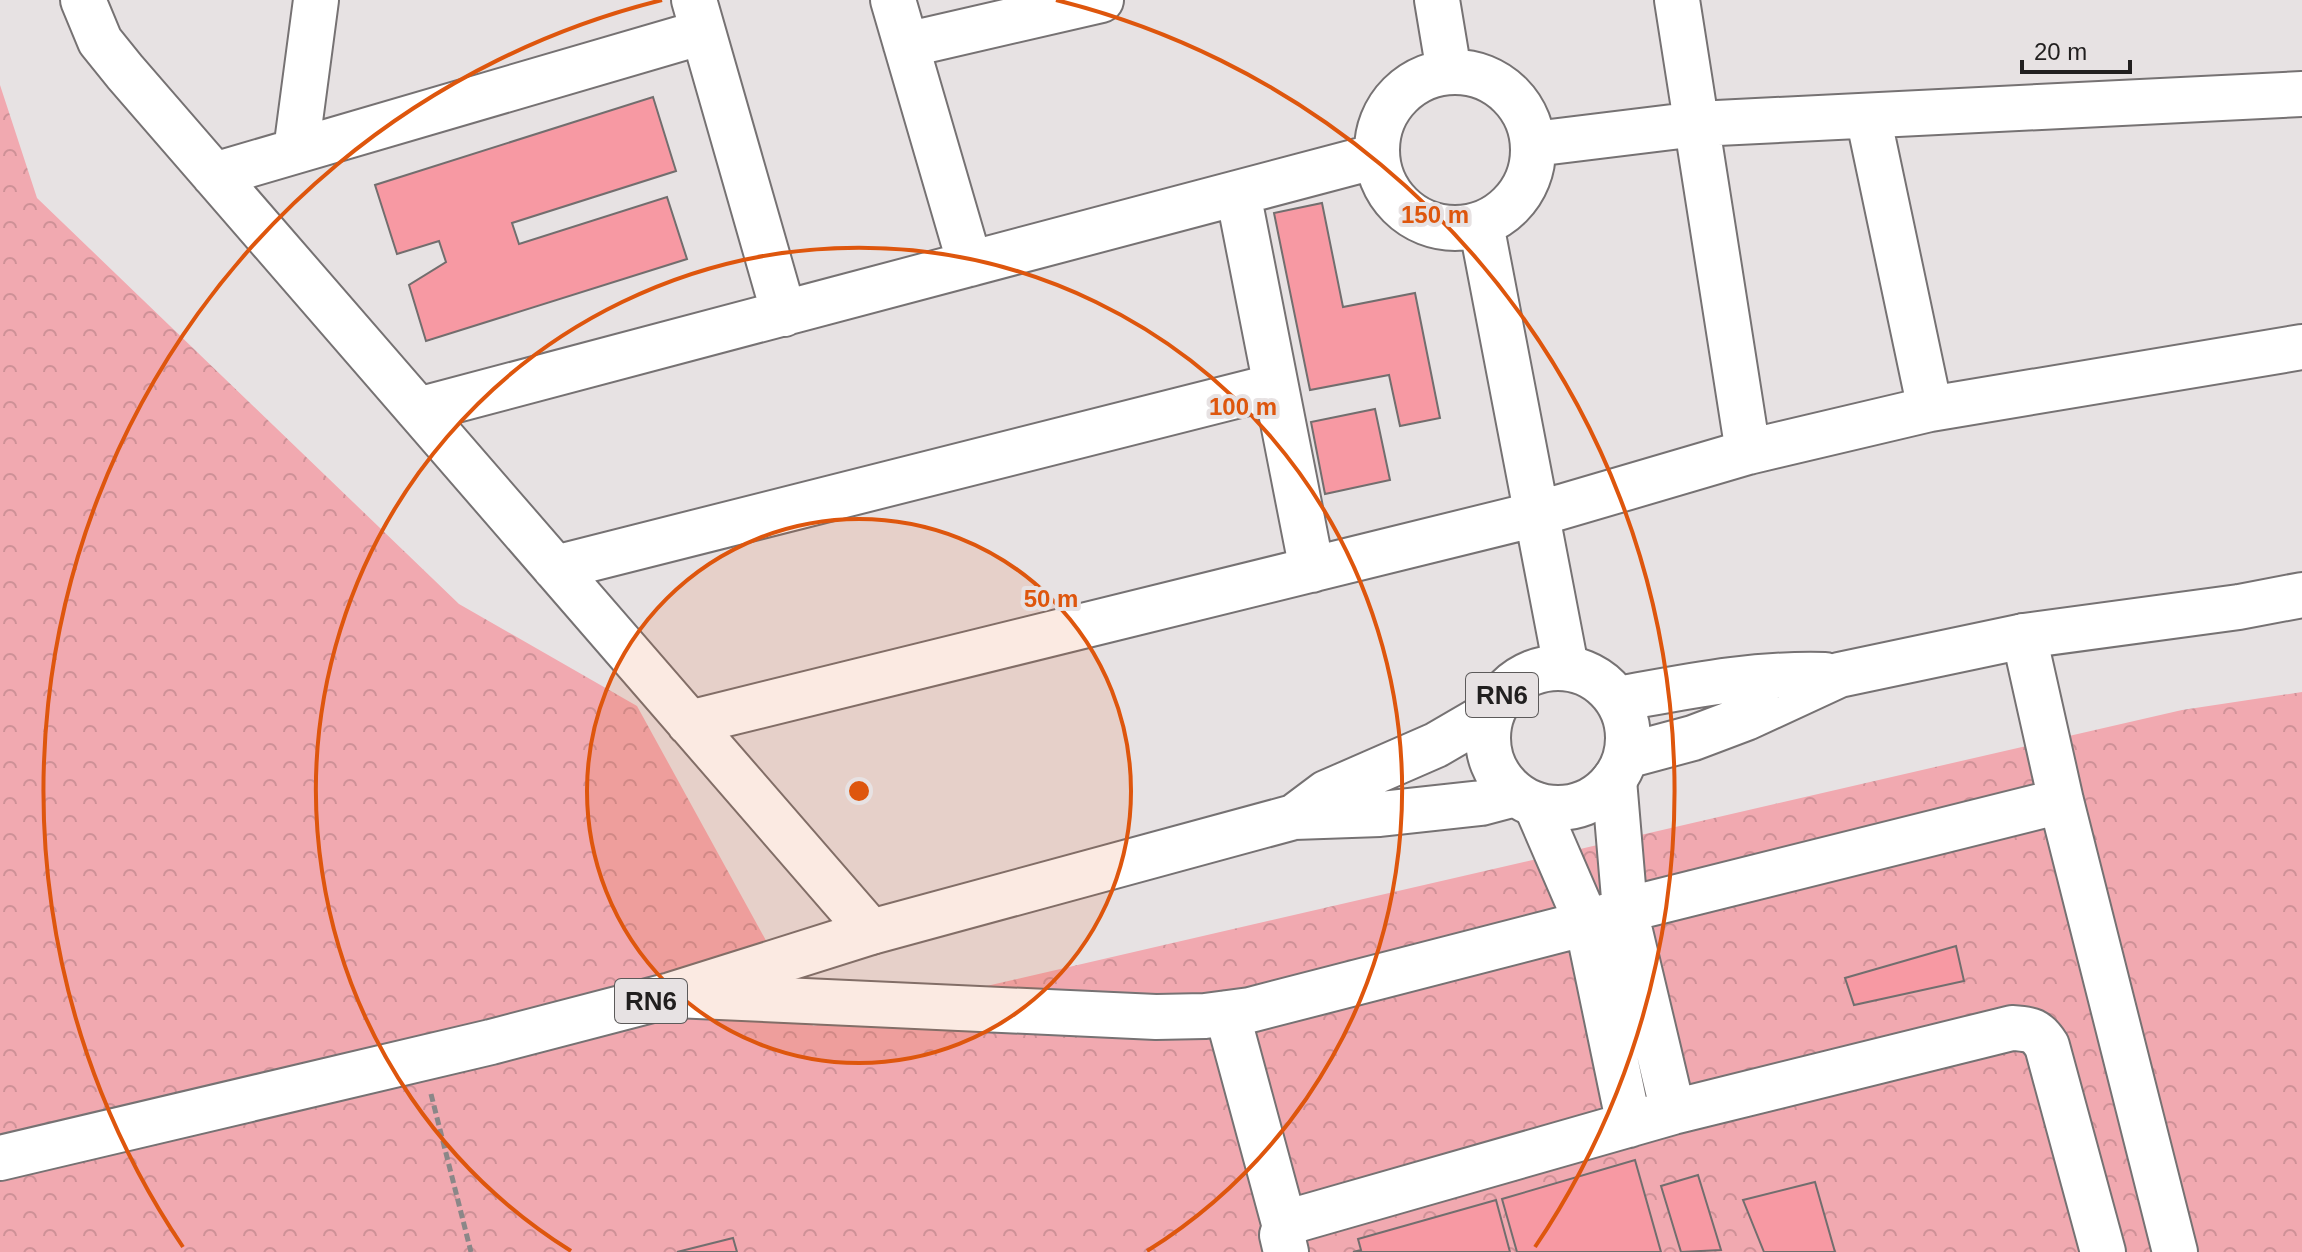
<svg xmlns="http://www.w3.org/2000/svg" width="2302" height="1252" font-family="Helvetica,sans-serif">
<style>
.forest{fill:url(#forest-crowns)}
.building{fill:#f799a3;stroke:#726e6e;stroke-width:2}
.lines{fill:none;stroke-linecap:round;stroke-linejoin:round}
.minor-casing{stroke:#767273;stroke-width:48}
.major-casing{stroke:#767273;stroke-width:48}
.path{stroke:#8b8788;stroke-width:5;stroke-dasharray:8 4;stroke-linecap:butt}
.minor{stroke:#fff;stroke-width:44}
.major{stroke:#fff;stroke-width:44}
.ring{fill:none;stroke:#de560d;stroke-width:4}
.labels{text-anchor:middle;dominant-baseline:central;stroke-width:8;stroke-linejoin:round;paint-order:stroke}
.shield{fill:#e7e2e3;stroke:#5c5a5a;stroke-width:2}
.shield-label{font-size:26px;font-weight:bold;fill:#211f1f}
.centre{fill:#de560d;stroke:#e7e2e3;stroke-width:4}
.ring-label{font-size:24px;text-anchor:middle;font-weight:bold;fill:#de560d;stroke:#e7e2e3;stroke-width:8;stroke-linejoin:round;paint-order:stroke}
</style>
<defs>
<pattern id="forest-crowns" width="20" height="18" patternUnits="userSpaceOnUse" patternTransform="scale(2)"><rect width="20" height="18" fill="#f1a9b0"/><path d="M2 6a3 3 0 1 1 6 0M12 15a3 3 0 1 1 6 0" fill="none" stroke="#ce9197"/></pattern>
</defs>
<rect width="100%" height="100%" fill="#e7e2e3"/>
<!-- forest -->
<path class="forest" d="M0,85L37,198L459,604L637,706L813,1026L2182,710L2302,692V1252H0Z"/>
<!-- building -->
<path class="building" d="M653,97L676,171L512,223L519,244L667,197L687,259L426,341L409,285L446,262L439,241L397,254L375,185Z
M1322,203L1343,307L1415,293L1440,418L1400,426L1389,375L1310,390L1274,213Z
M1375,409L1390,480L1325,494L1311,422Z
M1956,946L1964,981L1854,1005L1845,978Z
M1635,1160L1661,1252H1517L1502,1199Z
M1698,1175L1721,1250L1681,1252L1661,1186Z
M1815,1182L1835,1252H1764L1743,1200Z
M1496,1200L1510,1252H1353L1361,1250L1358,1239Z
M733,1238L737,1252H677Z"/>
<g class="lines">
<!-- minor casing -->
<g class="minor-casing">
<path id="minor" d="M83,0L100,41L125,72L871,932
M694,0L784,314
M893,0L970,264
M1437,0L1449,72
M1677,0L1748,452
M906,45L1101,0
M1377 150a78 78 0 1 1 156 0a78 78 0 1 1-156 0Z
M1868,116L1930,409
M1534,144L1697,124L2302,94
M296,151L316,0
M214,175L703,32
M1238,193L1312,570
M1481,224L1566,667
M418,410L1377,156
M555,568L1275,386
M2024,636L2061,801L2175,1252
M689,723L1537,514L1748,452L1930,409L2302,347
M1614,780L1625,910L1673,1112
M1536,805L1587,923L1629,1125
M675,995L1156,1017L1205,1016L1250,1010L1587,923L1625,910L2061,801
M1227,1013L1285,1227
M1286,1252L1282,1235L1285,1227L1299,1219L1673,1112L2012,1028C2031,1029 2037,1030 2047,1046L2103,1252"/>
</g>
<!-- major casing -->
<g class="major-casing">
<path id="major" d="M1488 738a70 70 0 1 1 140 0a70 70 0 1 1-140 0Z
M1618,699C1690,686 1752,673 1825,675
M1626,756L1693,738L1746,718L1839,675L2024,636L2239,607L2302,595
M1294,817L1326,793L1436,745L1491,713
M0,1158L491,1042L671,995L871,932L1294,817L1380,814L1481,803L1515,794"/>
</g>
<!-- path -->
<path class="path" d="M431,1094L471,1252"/>
<!-- minor -->
<use href="#minor" class="minor"/>
<!-- major -->
<use href="#major" class="major"/>
</g>
<!-- distance rings -->
<circle cx="859" cy="791" r="272" fill="#de560d" fill-opacity=".12"/>
<g class="ring">
<circle cx="859" cy="791" r="272"/>
<path d="M571 1251A543 543 0 1 1 1147 1251"/>
<path d="M183 1247A815 815 0 0 1 662 0M1056 0A815 815 0 0 1 1535 1247"/>
</g>
<g class="labels">
<!-- shield labels -->
<g class="shield">
<rect x="1466" y="673" width="72" height="44" rx="6"/>
<rect x="615" y="979" width="72" height="44" rx="6"/>
</g>
<g class="shield-label">
<text x="1502" y="695">RN6</text>
<text x="651" y="1001">RN6</text>
</g>
</g>
<circle cx="859" cy="791" r="12" class="centre"/>
<g class="ring-label">
<text x="1435" y="223">150 m</text>
<text x="1243" y="415">100 m</text>
<text x="1051" y="607">50 m</text>
</g>
<!-- scale -->
<path d="M2022 60v12h108v-12" fill="none" stroke="#211f1f" stroke-width="4"/>
<text x="2034" y="60" font-size="24" fill="#211f1f" stroke="#e7e2e3" stroke-width="6" paint-order="stroke">20 m</text>
</svg>
